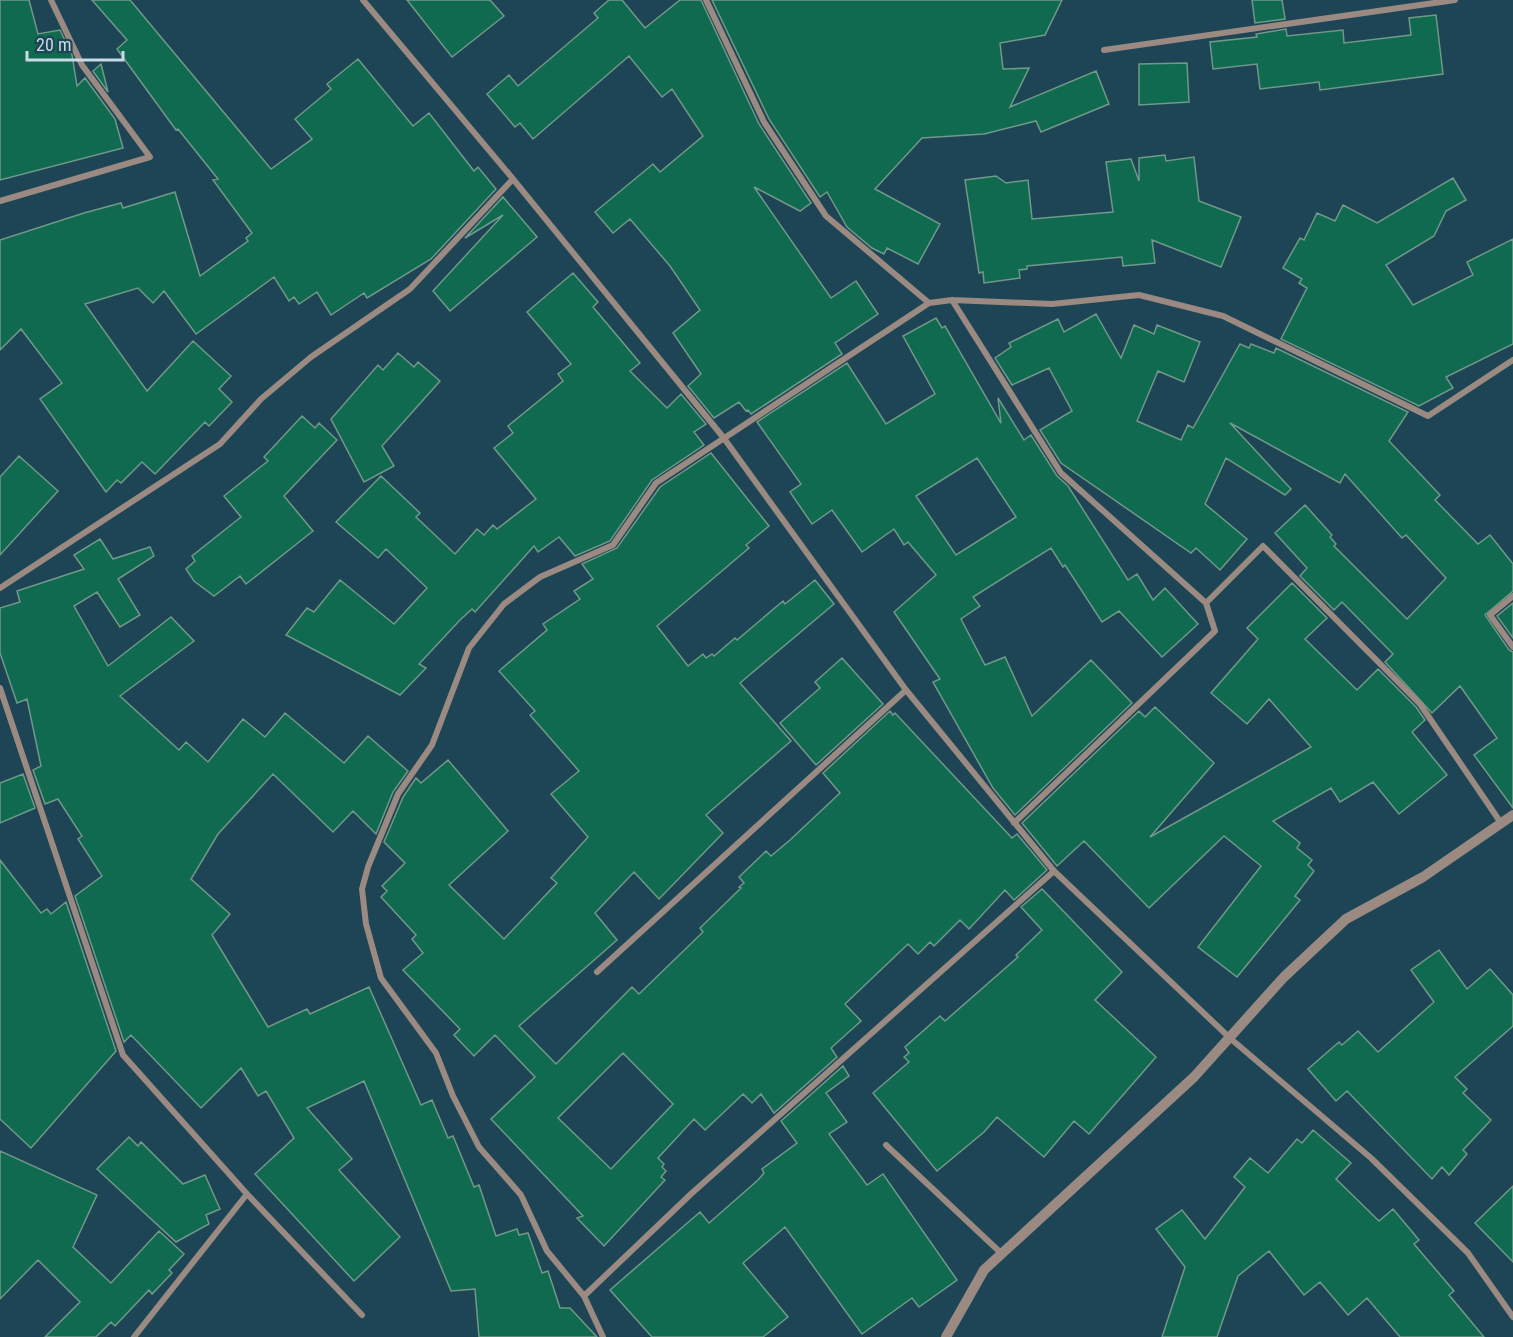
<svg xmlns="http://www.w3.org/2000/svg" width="1513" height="1337" font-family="'Roboto Condensed',sans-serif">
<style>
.building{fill:#0f6a50;stroke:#709988;stroke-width:1.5;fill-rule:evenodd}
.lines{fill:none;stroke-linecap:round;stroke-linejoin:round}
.minor{stroke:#9a8a82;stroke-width:6}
.tertiary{stroke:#9a8a82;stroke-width:10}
</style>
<rect width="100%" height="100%" fill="#1e4555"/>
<!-- building -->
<path class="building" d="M0,0H29L38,34L60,30L72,55L77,86L85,78L115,119L123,148L0,180Z
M92,0H130L271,169L312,139L295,119L331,89L327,84L358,59L413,126L429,113L474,171L478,167L496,189L431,259L367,298L364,293L331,315L317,292L299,304L294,297L289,301L274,277L196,334L164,291L153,303L138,288L85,304L147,391L193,341L231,376L219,389L232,402L209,426L205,422L155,474L142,462L121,483L117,480L106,492L40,399L62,383L21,329L0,350V240L84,213L121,203L123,208L175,192L200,276L248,241L246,238L252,233L213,180L218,179L178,129L176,130L117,49L127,40Z
M407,0H490L504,16L452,57Z
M609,0H622L645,28L680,0H701L759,124L811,203L800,211L754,187L831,298L856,281L878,314L835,343L842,354L751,414L748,410L746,411L739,402L714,418L688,386L701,374L673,333L700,310L670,266L630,219L613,233L595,212L653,164L660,172L703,136L672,89L662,97L629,56L533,139L520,123L515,127L487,94L509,75L518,86L598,18L594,13Z
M712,0H1062L1045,35L1000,43L1003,69L1029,68L1010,107L1096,71L1109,104L1041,132L1036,121L984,134L922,138L875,189L940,224L918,264L887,248L884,254L872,248L847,227L827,192L820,197L769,119Z
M1252,0H1282L1285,19L1255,23Z
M1436,15L1443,74L1320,90L1319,82L1260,89L1257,64L1213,69L1210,42L1257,37L1256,34L1286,29L1287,36L1343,30L1344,43L1411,35L1409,18Z
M1187,63L1189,102L1139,105V64Z
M101,64L108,92L93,71Z
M1165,155L1166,161L1194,157L1199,201L1241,217L1221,267L1152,240L1155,263L1123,266L1122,257L1027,266V269L1019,270L1020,278L984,283L983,272L979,273L965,180L996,176L1006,183L1028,180L1032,219L1113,212L1106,162L1131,159L1139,181V158Z
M1453,178L1466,200L1446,211L1434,236L1386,265L1413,305L1473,275L1467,262L1513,239V344L1446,377L1453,388L1419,406L1281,339L1307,288L1299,283L1302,279L1283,268L1300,238L1304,240L1317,213L1335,221L1343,205L1377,223Z
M503,197L537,237L450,311L433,291L503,215L465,238Z
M573,273L598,302L593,307L640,363L630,371L667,408L681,394L706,424L694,432L704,445L652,480L610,541L575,556L559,537L538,552L534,546L475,612L472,609L460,620L419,664L426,668L400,695L286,635L307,608L314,612L340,580L394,624L427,588L386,549L378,558L336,522L381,476L420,513L416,517L455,554L477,529L484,535L493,525L497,529L536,499L494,448L513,433L508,426L563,381L558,374L571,364L527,312Z
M1096,314L1121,358L1134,325L1154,334L1157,325L1200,342L1184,382L1158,371L1137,421L1181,440L1188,425L1193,428L1240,344L1249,348L1251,344L1274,353L1276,348L1408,412L1389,441L1440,495L1435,500L1478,544L1490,535L1513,564V591L1485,615L1509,650L1513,652V808L1474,755L1497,738L1460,686L1432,713L1385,662L1393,654L1342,602L1334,610L1300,576L1307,568L1275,533L1305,505L1332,535L1330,537L1336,544L1334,546L1407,619L1446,578L1406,535L1402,538L1345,474L1340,483L1230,423L1291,489L1285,495L1226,458L1205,504L1247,539L1220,570L1196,548L1191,553L1061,463L1040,430L1072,411L1049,368L1012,385L995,358L1011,347L1009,343L1058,319L1064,332Z
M936,318L942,328L945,326L1001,423L998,398L1024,440L1031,435L1057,476L1068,486L1128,580L1137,574L1153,600L1165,588L1198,624L1162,657L1119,611L1102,622L1065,565L1063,567L1051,548L973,597L980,606L961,619L985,665L1005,657L1032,716L1091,660L1132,703L1015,815L993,788L933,682L940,679L894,612L936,575L908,542L904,545L894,529L862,552L832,510L812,524L790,492L801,484L757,422L847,363L886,424L935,394L903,336ZM977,458L1016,517L956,555L916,496Z
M398,353L414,367L418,362L440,381L382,446L394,466L364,482L331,419L378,365L383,370Z
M302,416L315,428L319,423L337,440L284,496L313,531L246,584L240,576L214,596L194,581L186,569L195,561L192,556L241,517L224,496L268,461L264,457Z
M711,453L769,526L746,545L749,548L657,626L688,666L703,654L706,658L712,654L714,656L735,638L737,640L783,601L785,604L815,580L834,604L740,683L791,741L706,815L723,833L659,899L634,872L595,913L617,940L519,1026L556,1064L632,987L639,994L703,932L700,928L741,888L739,887L744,883L739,877L766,851L771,856L790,840L840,793L823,773L890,711L893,715L895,713L1012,838L1017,834L1047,870L1014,900L1005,890L969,929L960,920L934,946L930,942L918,954L908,944L845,1004L861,1021L831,1048L837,1057L774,1113L761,1094L752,1103L743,1094L705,1130L694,1119L658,1158L664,1164L662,1167L666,1171L661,1177L665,1180L604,1246L577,1218L583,1216L491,1119L535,1077L495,1035L474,1056L454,1035L460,1029L403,970L423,953L412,939L416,935L381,897L387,891L382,886L405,863L384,842L403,797L416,778L421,783L448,760L508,831L449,885L504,939L557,883L551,878L588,837L551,794L579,771L530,715L535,711L499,671L547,630L543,624L580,599L574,591L593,579L582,564L617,548L660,487ZM623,1053L673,1104L611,1169L558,1118Z
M19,456L58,491L0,555V477Z
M100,539L113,559L150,547L154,556L118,579L140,615L120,627L97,592L74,606L108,666L171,617L194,641L120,696L179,750L186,742L208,762L243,719L265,737L285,713L344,763L368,736L408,771L393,792L376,834L353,811L333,832L273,774L218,834L191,879L230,914L212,935L268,1027L307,1009L310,1014L369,987L421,1105L432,1100L448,1138L453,1136L474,1187L479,1185L496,1236L517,1229L519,1235L528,1233L542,1273L548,1271L560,1308H570L597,1337H479L475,1289L451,1291L364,1081L307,1108L352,1159L339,1170L400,1237L354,1281L255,1174L294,1138L266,1091L258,1096L241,1068L201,1108L131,1035L124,1042L75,896L102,876L78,839L82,836L58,799L45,804L33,770L41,766L27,699L17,703L0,653V608L20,602L17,591L84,569L74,555Z
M1292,583L1327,618L1305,639L1357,690L1378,669L1416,707L1425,720L1412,732L1447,775L1399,814L1373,782L1340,802L1331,788L1273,821L1300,843L1297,848L1312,860L1308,865L1314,871L1295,896L1300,900L1237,977L1198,947L1261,866L1224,836L1149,908L1084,841L1057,866L1022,823L1139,711L1145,717L1155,707L1214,763L1150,837L1311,747L1269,699L1247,724L1211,693L1258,639L1247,628Z
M1513,603V638L1497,616Z
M842,658L883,704L816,765L780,723L820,688L815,682Z
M23,774L35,808L0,823V783Z
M0,860L41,913L47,909L51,914L66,902L116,1051L31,1148L0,1119Z
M1042,889L1122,972L1095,1000L1156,1057L1089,1134L1074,1121L1044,1157L997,1117L984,1132L937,1171L873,1093L909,1062L904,1057L909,1053L905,1047L940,1016L945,1021L1018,957L1016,955L1042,930L1021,907Z
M1439,950L1467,989L1490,969L1513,995V1026L1455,1077L1467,1089L1463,1093L1491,1120L1463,1150L1467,1154L1449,1175L1442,1167L1432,1179L1347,1091L1336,1101L1308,1069L1339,1042L1342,1045L1358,1031L1378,1052L1434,1002L1411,970Z
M843,1066L849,1076L826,1093L847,1122L829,1134L867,1185L883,1174L957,1280L919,1307L912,1298L862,1334L785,1227L743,1263L788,1317L763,1337H652L610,1290L700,1212L709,1223L758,1180L764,1173L762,1169L797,1143L781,1121Z
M1313,1130L1351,1163L1336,1179L1379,1221L1393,1209L1419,1240L1414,1244L1454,1291L1449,1295L1484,1337H1400L1367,1298L1348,1315L1320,1282L1304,1295L1269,1251L1238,1276L1217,1337H1162L1185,1267L1156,1229L1182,1210L1205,1239L1245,1187L1234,1177L1250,1158L1268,1173L1297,1139L1302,1143Z
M129,1137L138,1146L141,1142L183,1184L205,1175L220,1209L206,1215L209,1224L176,1242L97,1169Z
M0,1151L97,1195L73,1247L111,1283L159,1231L184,1254L169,1270L172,1273L152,1294L149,1290L115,1326L111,1322L96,1337H45L80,1302L38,1260L0,1299Z
M1513,1186V1262L1475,1223Z"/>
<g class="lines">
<!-- minor -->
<path class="minor" d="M363,0L513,179L723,437L906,690L1054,871L1231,1039L1371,1158L1468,1253L1513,1317
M706,0L764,122L826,216L929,303
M1104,50L1455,0
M0,201L150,157L82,65L51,0
M952,300L1061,473L1206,603L1263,546L1420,704L1501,823
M0,588L220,444L261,399L311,357L410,289L513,179
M1513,596L1490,615L1513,647
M0,688L123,1055L247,1194L134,1337
M1014,823L1215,631L1206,603
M597,972L906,690
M886,1145L1002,1254
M247,1194L362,1315
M584,1296L692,1193L1054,871
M603,1337L584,1296L547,1251L521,1195L479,1147L453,1096L436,1053L381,978L366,924L362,889L368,867L398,794L432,745L469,648L504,604L540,577L613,545L656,483L929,303L952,300L1052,304L1139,295L1223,316L1428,416L1513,360"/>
<!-- tertiary -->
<path class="tertiary" d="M946,1337L984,1270L1194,1077L1284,977L1346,919L1423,877L1513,815"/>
</g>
<!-- scale -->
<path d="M27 51v9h96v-9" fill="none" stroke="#c7dbe5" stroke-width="3"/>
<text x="36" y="51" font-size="18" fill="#c7dbe5" stroke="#1e4555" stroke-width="4.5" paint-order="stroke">20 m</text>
</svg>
